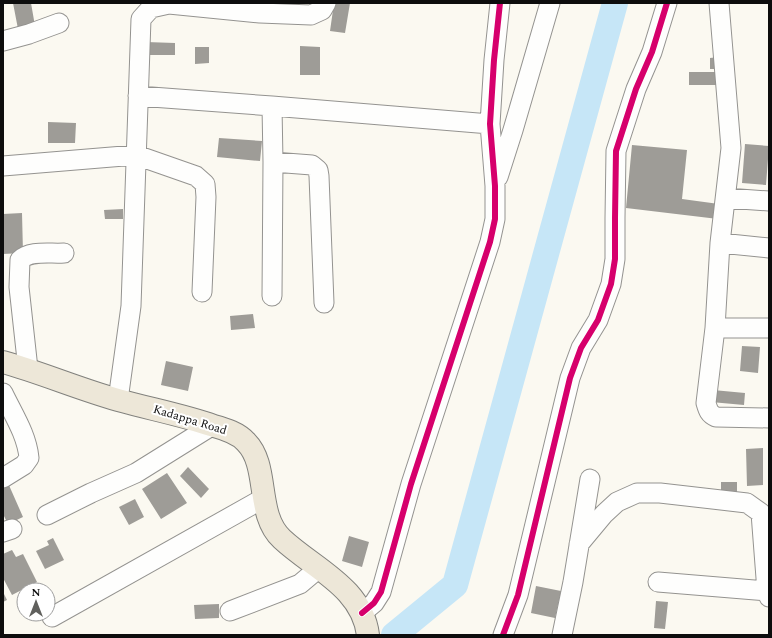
<svg xmlns="http://www.w3.org/2000/svg" width="772" height="638" font-family="Spectral,serif">
<style>
.lines{fill:none;stroke-linecap:round;stroke-linejoin:round}
.river{stroke:#c6e6f7;stroke-width:26}
.building{fill:#9e9c97}
.minor-casing{stroke:#949390;stroke-width:21}
.major-casing{stroke:#81817d;stroke-width:24}
.minor{stroke:#fefefd;stroke-width:19}
.major{stroke:#ede7d8;stroke-width:22}
.cycleway-casing{stroke:#fff;stroke-width:8}
.cycleway{stroke:#d6006c;stroke-width:6}
.labels{text-anchor:middle;dominant-baseline:central;stroke-width:4;stroke-linejoin:round;paint-order:stroke}
.street-label{font-size:12px;fill:#0d0d0d;stroke:#fff}
</style>
<rect width="100%" height="100%" fill="#fbf9f1"/>
<g class="lines">
<!-- river -->
<path class="river" d="M394,635L455,585L615,3"/>
</g>
<!-- building -->
<path class="building" d="M13,3H31L35,26L18,29Z
M334,3H350L345,33L330,31Z
M146,42L175,43V55H145Z
M300,46L320,47V75H300Z
M195,47H209V63L195,64Z
M718,57L719,69H710V58Z
M689,72H717V85H689Z
M48,122L76,123L75,143H48Z
M219,138L262,141L260,161L217,157Z
M745,144L769,146L766,185L742,183Z
M632,145L687,150L682,199L719,204L718,219L626,208Z
M123,209V219H105L104,210Z
M22,213L23,253L3,254V214Z
M253,314L255,328L231,330L230,316Z
M742,346L760,347L758,373L740,371Z
M166,361L193,367L188,391L161,385Z
M713,390L745,393L744,405L711,402Z
M763,448V485L747,486L746,449Z
M188,467L209,489L201,498L180,476Z
M167,473L187,503L161,519L142,489Z
M721,482H737V496H721Z
M8,483L23,517L8,524L3,514V485Z
M135,499L144,517L129,525L119,507Z
M349,536L369,542L362,567L342,561Z
M53,538L64,560L45,569L36,551L49,545L47,541Z
M12,550L16,557L23,554L37,582L12,595L3,578V554Z
M536,586L561,591L555,618L531,613Z
M3,592L7,600L3,602Z
M656,601L668,602L665,629L654,628Z
M219,604V618L195,619L194,605Z"/>
<g class="lines">
<!-- minor casing -->
<g class="minor-casing">
<path id="minor" d="M719,3L731,148L720,243L715,328L706,403C708,410 709,414 716,417L769,418
M3,41L29,34L59,23
M138,96L272,106L490,124
M272,106L273,162L272,296
M273,162L312,165L318,170L319,176L324,303
M3,166L136,155L196,176L205,184L206,197L202,292
M498,177L513,130L550,3
M726,198L769,201
M720,243L769,248
M715,328H769
M28,369L19,287L20,260C30,250 50,254 64,253
M3,393C13,414 27,435 29,458L24,465L3,478
M118,400L131,306L141,19L151,8L169,4L260,13L311,15L322,10L326,3
M47,515L91,493L136,473L213,425
M3,532L12,529
M579,544L604,514L617,502L637,493H660L747,503L761,513L767,591L769,597
M658,582L767,591
M230,611L300,584L319,568
M362,613L374,603L381,592L411,484L490,242L495,219V186L490,124L494,60L500,3
M52,617L264,498
M503,635L518,595L570,378L581,348L598,320L611,284L615,259V218L616,151L636,89L652,52L667,3
M562,635L573,582L590,479"/>
</g>
<!-- major casing -->
<g class="major-casing">
<path id="major" d="M3,362C42,373 79,389 118,400C150,409 183,415 214,426C225,429 238,433 246,442C270,466 255,514 282,539C314,569 362,587 368,635"/>
</g>
<!-- minor -->
<use href="#minor" class="minor"/>
<!-- major -->
<use href="#major" class="major"/>
<!-- cycleway casing -->
<g class="cycleway-casing">
<path id="cycleway" d="M362,613L374,603L381,592L411,484L490,242L495,219V186L490,124L494,60L500,3
M503,635L518,595L570,378L581,348L598,320L611,284L615,259V218L616,151L636,89L652,52L667,3"/>
</g>
<!-- cycleway -->
<use href="#cycleway" class="cycleway"/>
</g>
<g class="labels">
<!-- street labels -->
<g class="street-label">
<text transform="translate(190 420) rotate(17)">Kadappa Road</text>
</g>
</g>
<!-- border -->
<rect width="772" height="638" fill="none" stroke="#0d0d0d" stroke-width="8"/>
<!-- north arrow -->
<g transform="translate(36 602)"><circle r="19" fill="#ffffff" stroke="#9e9e9e"/>
<path d="M0-3L7 15L0 10L-7 15Z" fill="#60605d"/>
<text y="-6" font-size="11" font-weight="bold" text-anchor="middle" fill="#0d0d0d">N</text>
</g>
</svg>
